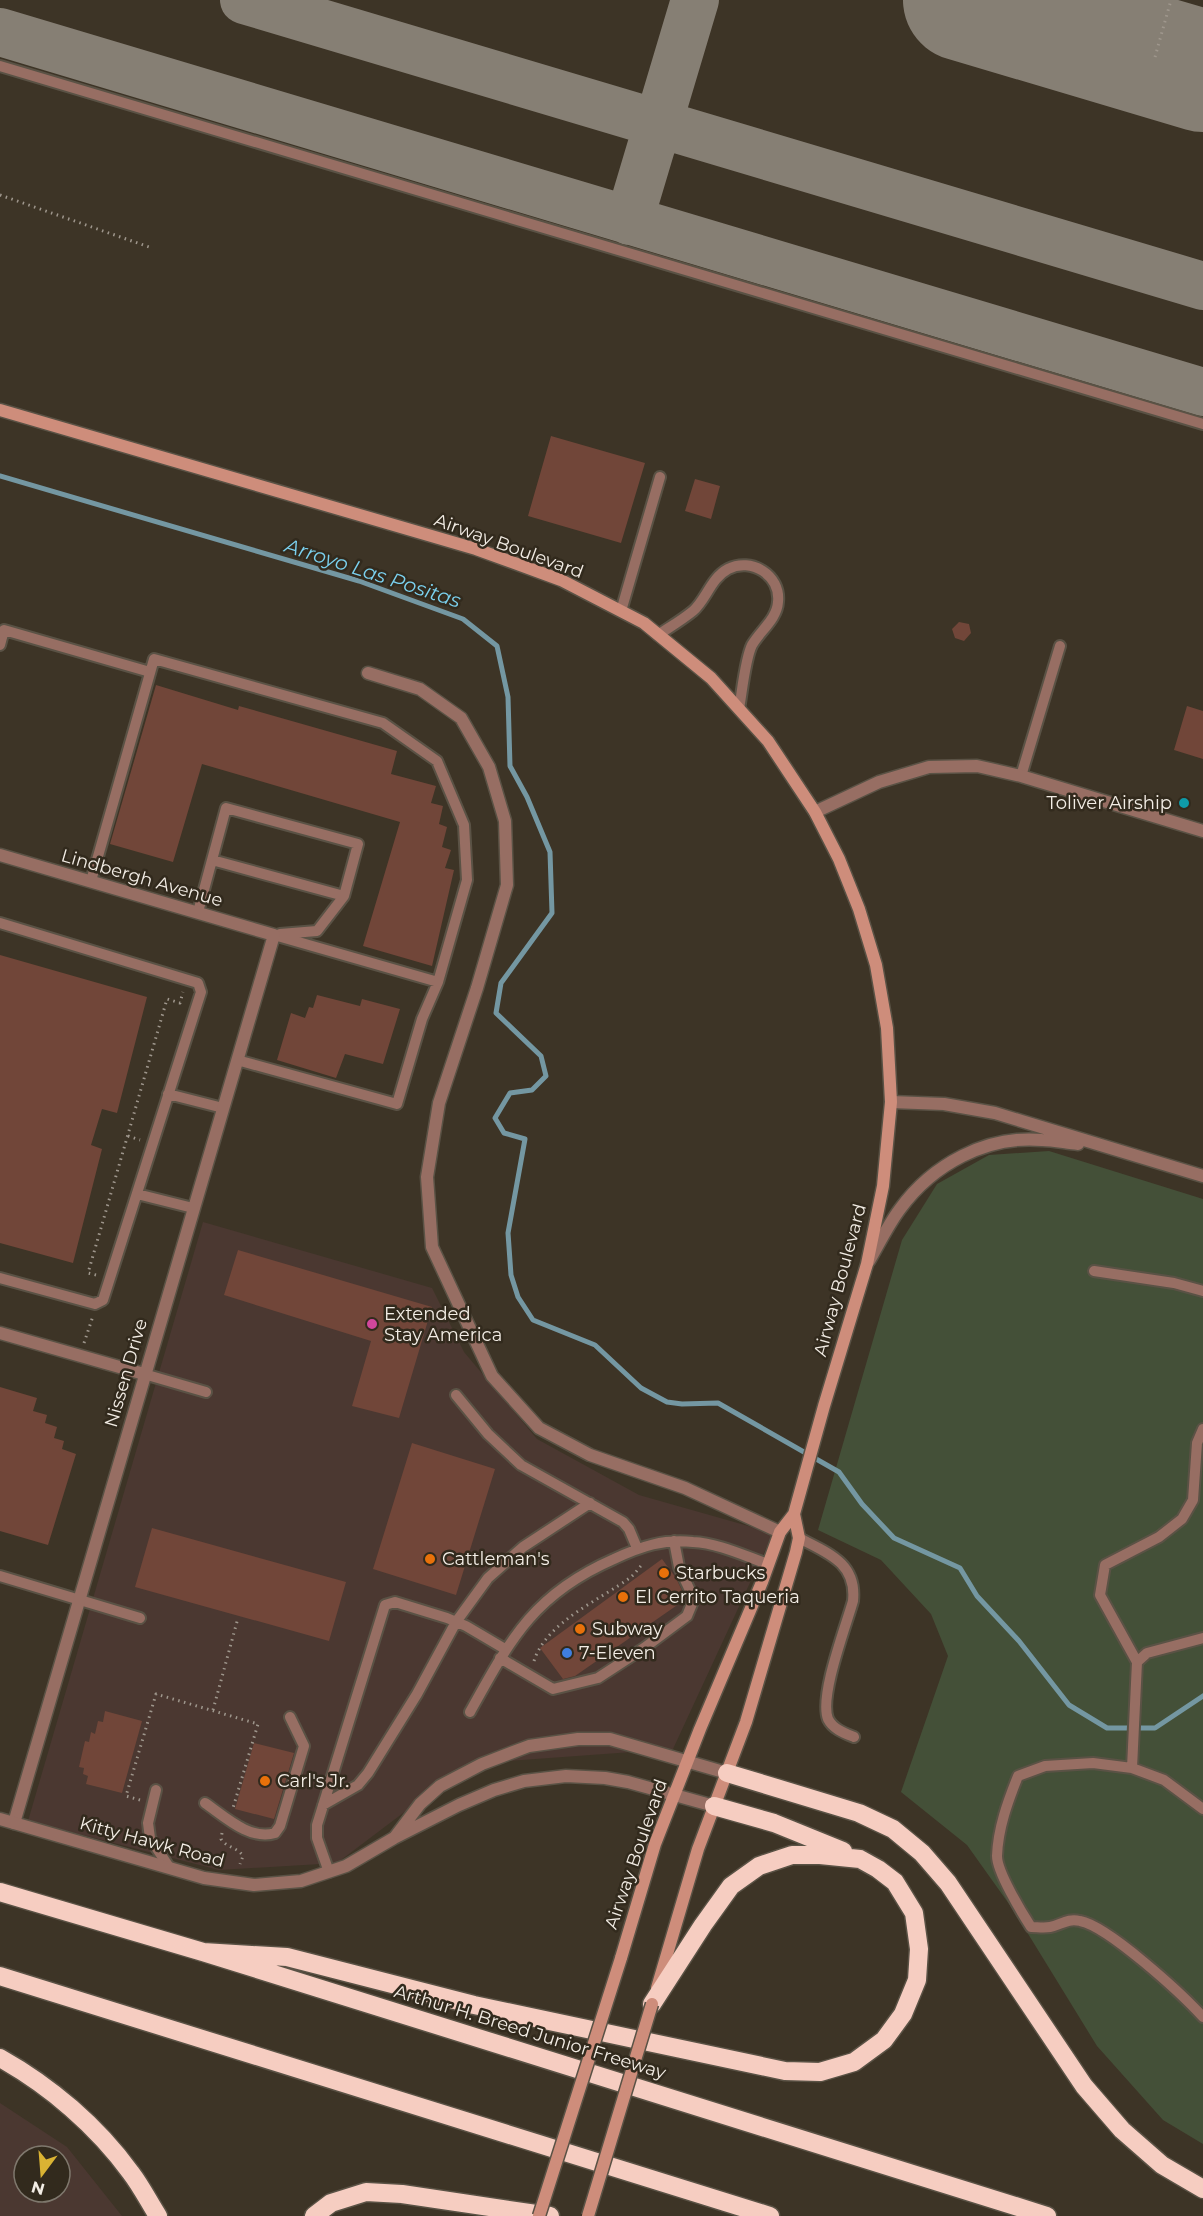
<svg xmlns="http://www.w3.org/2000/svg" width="1203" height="2216" font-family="Montserrat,sans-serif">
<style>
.commercial{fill:#4b3831;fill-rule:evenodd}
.green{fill:#445038}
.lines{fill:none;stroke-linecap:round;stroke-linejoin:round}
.stream{stroke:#7497a2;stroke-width:5}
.taxiway{stroke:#867f74;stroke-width:48}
.runway{stroke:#867f74;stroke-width:122}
.building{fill:#714639}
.service-casing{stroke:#5a5245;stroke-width:14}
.minor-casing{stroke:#5a5245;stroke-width:15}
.tertiary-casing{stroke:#5a5245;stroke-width:15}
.secondary-casing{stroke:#5a5245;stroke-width:15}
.motorway-casing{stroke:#5a5245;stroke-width:21}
.path{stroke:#9f978d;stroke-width:3;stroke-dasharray:1.5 4.5;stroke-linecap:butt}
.service{stroke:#976e63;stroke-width:10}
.minor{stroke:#976e63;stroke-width:12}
.tertiary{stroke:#976e63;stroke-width:12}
.secondary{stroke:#ce8d7b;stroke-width:12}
.motorway{stroke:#f6cdc1;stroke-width:18}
.secondary-bridge-casing{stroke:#5a5245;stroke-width:15;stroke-linecap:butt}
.secondary-bridge{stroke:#ce8d7b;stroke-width:12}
.culture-dot{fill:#0f9aa8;stroke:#322a1d;stroke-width:2}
.hotel-dot{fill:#d1479c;stroke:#322a1d;stroke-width:2}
.food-dot{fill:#e8710a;stroke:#322a1d;stroke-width:2}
.shop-dot{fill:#3f7fe0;stroke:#322a1d;stroke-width:2}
.labels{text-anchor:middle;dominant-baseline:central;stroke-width:5;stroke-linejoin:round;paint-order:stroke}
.street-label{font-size:18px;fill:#f3ede5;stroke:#322a1d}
.poi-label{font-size:18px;fill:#f3ede5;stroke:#322a1d;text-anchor:start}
.water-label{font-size:20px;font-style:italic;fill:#7bd1ef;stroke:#322a1d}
</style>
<rect width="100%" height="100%" fill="#3d3426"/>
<!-- commercial -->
<path class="commercial" d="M203,1222L432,1288L464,1352L537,1439L639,1495L773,1533L673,1749L468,1764L337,1863L219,1870L28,1821Z
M0,2103L67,2147L122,2216H0ZM24,2156H60V2192H24Z"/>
<!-- green -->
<path class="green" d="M1049,1151L1203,1199V2144L1163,2120L1097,2046L1014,1911L967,1845L901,1792L948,1656L931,1614L881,1560L818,1530L902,1240L937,1184L989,1155Z"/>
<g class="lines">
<!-- stream -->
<path class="stream" d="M0,476L359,581L463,619L497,646L508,697L510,766L527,797L550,852L552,913L501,983L496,1013L541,1056L546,1076L532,1090L510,1093L495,1118L504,1133L525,1139L508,1233L511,1275L518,1297L533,1320L595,1345L641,1388L667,1402L682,1404L718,1403L839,1472L862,1504L894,1538L960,1568L977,1596L1019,1641L1069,1705L1107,1728H1155L1203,1696"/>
<!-- taxiway -->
<path class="taxiway" d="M244,0L1203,286
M0,32L1203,392
M629,221L695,0"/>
<!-- runway -->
<path class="runway" d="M964,0L1203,71"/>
</g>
<!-- building -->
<path class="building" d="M551,436L645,463L621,543L528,516Z
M695,479L720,486L711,519L685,511Z
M959,622L969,624L971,633L964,641L955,638L952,629Z
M156,685L238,710L239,706L397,751L391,774L436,786L431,803L443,806L439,824L447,827L442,847L451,850L445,868L454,870L432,966L363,946L400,822L202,764L173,862L110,844Z
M1187,706L1203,711V759L1174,750Z
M0,955L147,997L117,1113L102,1109L91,1145L102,1149L73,1263L0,1243Z
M317,995L360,1006L362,999L400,1009L383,1064L345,1054L336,1078L277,1060L291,1013L305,1018L309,1007L313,1008Z
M238,1250L432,1307L399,1418L352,1406L371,1341L224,1295Z
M0,1387L37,1398L33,1411L47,1415L45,1423L57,1427L54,1438L64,1441L62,1449L76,1454L48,1545L0,1531Z
M412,1443L495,1469L456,1595L373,1569Z
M152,1528L346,1582L329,1641L135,1587Z
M662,1559L676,1578L686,1599L575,1676L563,1679L540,1648Z
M105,1711L142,1721L122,1793L86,1784L88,1776L83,1774L84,1768L79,1767L85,1741L89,1742L91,1732L95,1734L98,1721L103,1722Z
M254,1743L294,1753L274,1819L235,1809Z"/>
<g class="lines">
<!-- service casing -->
<g class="service-casing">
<path id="service" d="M0,66L1203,424
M621,611L660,477
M658,635C670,627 682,620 693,611C706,600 711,578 728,569C751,557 781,575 778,602C777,619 760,631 752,645C745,659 742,693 739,709
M0,645L4,630L150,672
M1021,776L1060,646
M91,881L154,659L383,723L437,761L464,825L467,880L438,982L274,935
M198,912L226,808L358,844L344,896L212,860
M0,923L198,983L201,992L103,1300L95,1304L0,1278
M280,934L317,931L344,896
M237,1060L397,1104L422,1019L438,982
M168,1094L223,1108
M137,1194L193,1208
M1094,1271L1174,1283L1203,1291
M144,1374L206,1392
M456,1395L488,1434L521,1465L623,1522L629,1529L637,1548
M799,1538C828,1553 857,1563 853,1601C846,1626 819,1696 828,1719C833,1729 844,1733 854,1737
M0,1576L140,1618
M1203,1638L1147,1653L1137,1662L1132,1768L1093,1763L1045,1766L1018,1776C1008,1801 998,1828 997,1856C997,1872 1022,1913 1031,1927C1037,1927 1044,1928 1050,1927C1061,1925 1067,1918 1080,1921C1108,1926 1182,1994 1203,2017
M500,1658L553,1689L598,1678L644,1648L687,1616L694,1599L679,1567L674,1541
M1137,1662L1100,1595L1105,1565L1159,1537L1182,1519L1193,1500L1197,1443L1203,1429
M470,1712C511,1638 534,1594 614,1559C642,1546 663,1539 693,1542C718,1543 745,1556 768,1564
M1132,1768L1164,1780L1203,1809
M156,1790L148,1823L150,1838L169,1867
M205,1803C224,1816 250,1841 275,1833L280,1826L304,1746L290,1717
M323,1805L358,1785L368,1773L417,1694L456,1622L488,1578L523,1547L590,1503
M329,1872L317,1838V1825L385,1605L395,1602L447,1618L466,1626L505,1649"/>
</g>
<!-- minor casing -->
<g class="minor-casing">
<path id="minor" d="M368,673L420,689L461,718L489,767L505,821L507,885L477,988L439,1103L427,1177L432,1247L492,1376L539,1428L590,1455L685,1488L780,1532
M815,812L879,782L929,767L977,766L1021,776L1203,831
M0,855L274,935L14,1823
M891,1102L944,1104L995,1113L1203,1176
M869,1261C879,1244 888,1225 900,1209C932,1165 986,1135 1042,1140C1054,1140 1066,1143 1078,1144
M0,1333L144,1374"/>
</g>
<!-- tertiary casing -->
<g class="tertiary-casing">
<path id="tertiary" d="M0,1819L204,1878L254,1885L301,1881L346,1866L394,1838L459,1805L494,1790L524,1781L566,1776L605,1778L628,1782L714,1806
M395,1837L420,1804L440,1786L482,1764L529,1746L578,1739H610L727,1773"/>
</g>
<!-- secondary casing -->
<g class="secondary-casing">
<path id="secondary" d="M0,410L476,549L561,580L644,623L711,678L768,741L815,812L839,859L859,909L876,965L887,1028L891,1102L883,1186L867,1264L824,1406L794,1514L780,1532L762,1582L700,1729L655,1844L621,1958
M657,1988L698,1849L746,1722L796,1552L799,1538L794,1514"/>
</g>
<!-- motorway casing -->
<g class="motorway-casing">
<path id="motorway" d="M727,1773L859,1813L893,1829L922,1853L948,1883L1084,2086L1122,2130L1162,2165L1203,2189
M714,1806L774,1823L843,1851
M0,1892L203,1952L1047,2216
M203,1952L287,1957L474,2005L785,2071L820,2072L854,2062L884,2040L903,2014L917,1980L919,1949L914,1913L895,1882L878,1869L860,1859L820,1855H792L759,1866L731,1886L703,1925L652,2004
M0,1976L770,2216
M0,2058C50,2086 97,2126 131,2173C141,2186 149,2202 158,2216
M314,2216L331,2203L366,2192L402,2194L550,2216"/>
</g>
<!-- path -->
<path class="path" d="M1155,57L1171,0
M0,195L149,247
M128,1136L140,1140
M96,1275L88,1273L167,999L180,1003L183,992
M84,1343L93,1316
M534,1661C546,1622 600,1600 631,1577C636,1573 639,1567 644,1563
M213,1710L238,1618
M140,1800L126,1796L156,1694L258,1724L233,1808
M222,1833L221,1839C227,1848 237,1847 243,1856L240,1864"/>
<!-- service -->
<use href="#service" class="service"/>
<!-- minor -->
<use href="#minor" class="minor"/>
<!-- tertiary -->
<use href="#tertiary" class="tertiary"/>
<!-- secondary -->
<use href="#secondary" class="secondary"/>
<!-- motorway -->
<use href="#motorway" class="motorway"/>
<!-- secondary-bridge casing -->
<g class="secondary-bridge-casing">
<path id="secondary-bridge" d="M539,2216L621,1958
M588,2216L652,2004"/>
</g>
<!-- secondary-bridge -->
<use href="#secondary-bridge" class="secondary-bridge"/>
</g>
<!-- markers -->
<circle class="culture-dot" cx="1184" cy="803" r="6"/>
<circle class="hotel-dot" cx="372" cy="1324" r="6"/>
<g class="food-dot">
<circle cx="430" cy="1559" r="6"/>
<circle cx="664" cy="1573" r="6"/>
<circle cx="623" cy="1597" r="6"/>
<circle cx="580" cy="1629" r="6"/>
<circle cx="265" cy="1781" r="6"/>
</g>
<circle class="shop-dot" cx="567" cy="1653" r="6"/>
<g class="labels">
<!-- street labels -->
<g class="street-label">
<text transform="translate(509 546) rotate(20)">Airway Boulevard</text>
<text transform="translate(142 878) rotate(16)">Lindbergh Avenue</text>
<text transform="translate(840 1280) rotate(-75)">Airway Boulevard</text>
<text transform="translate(126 1373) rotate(-74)">Nissen Drive</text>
<text transform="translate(152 1842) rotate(15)">Kitty Hawk Road</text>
<text transform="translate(636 1854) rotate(-71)">Airway Boulevard</text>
<text transform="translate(530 2032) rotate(17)">Arthur H. Breed Junior Freeway</text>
</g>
<!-- poi labels -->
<g class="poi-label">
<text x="1172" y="803" text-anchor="end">Toliver Airship</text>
<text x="384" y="1314">Extended<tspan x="384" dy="21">Stay America</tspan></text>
<text x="442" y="1559">Cattleman's</text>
<text x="676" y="1573">Starbucks</text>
<text x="635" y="1597">El Cerrito Taqueria</text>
<text x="592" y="1629">Subway</text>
<text x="579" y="1653">7-Eleven</text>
<text x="277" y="1781">Carl's Jr.</text>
</g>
<!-- water labels -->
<g class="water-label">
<text transform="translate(373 573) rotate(18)">Arroyo Las Positas</text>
</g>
</g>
<!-- north arrow -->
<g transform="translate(42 2174) rotate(196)"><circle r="28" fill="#322a1d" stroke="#7f786d" stroke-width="1.5"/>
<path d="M0-4.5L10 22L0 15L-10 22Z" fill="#dab333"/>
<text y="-9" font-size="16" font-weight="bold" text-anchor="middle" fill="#f3ede5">N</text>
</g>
</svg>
